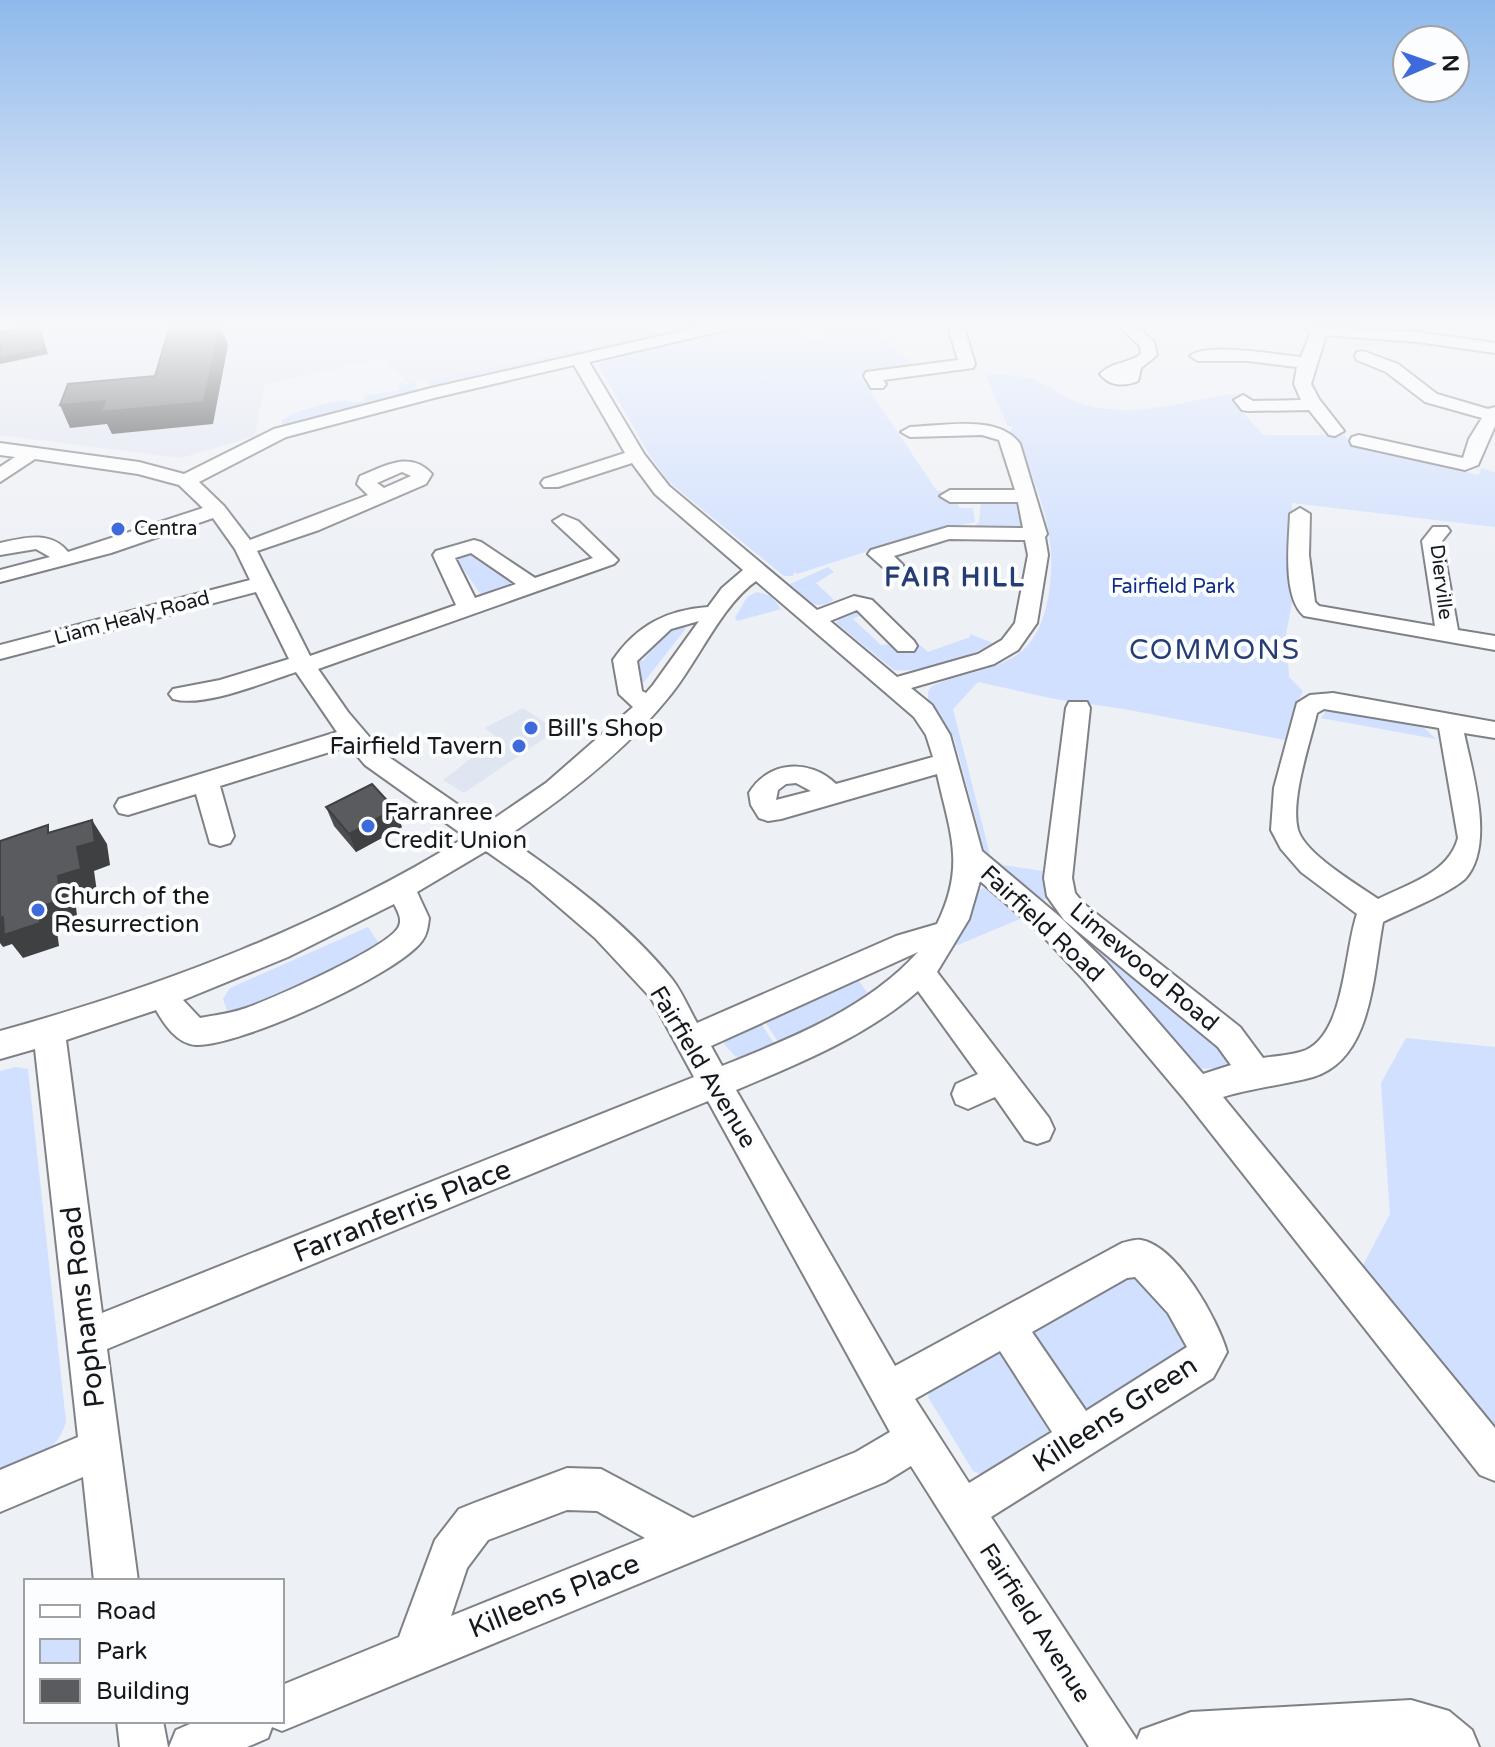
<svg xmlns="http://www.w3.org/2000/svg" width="1495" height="1747" font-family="'Varela Round',sans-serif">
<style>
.built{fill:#e0e5f2}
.green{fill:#d1e0fe}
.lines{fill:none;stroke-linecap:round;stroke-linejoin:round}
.minor-casing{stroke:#7f8186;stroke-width:4}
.minor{fill:#fff;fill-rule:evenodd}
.wall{fill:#4d4e52}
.shaded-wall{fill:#3e4042}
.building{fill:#595b5f;stroke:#3e4042;stroke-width:2}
.poi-dot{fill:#3f6adb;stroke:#fcfdff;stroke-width:3}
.labels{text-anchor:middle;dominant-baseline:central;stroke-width:8;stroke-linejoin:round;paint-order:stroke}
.far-poi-label{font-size:20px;fill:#17181a;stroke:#fcfdff;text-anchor:start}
.far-street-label{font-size:20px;fill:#17181a;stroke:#fcfdff}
.far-park-label{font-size:20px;fill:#112d86;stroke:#fcfdff}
.poi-label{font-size:24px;fill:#17181a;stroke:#fcfdff;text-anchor:start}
.street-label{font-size:24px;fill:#17181a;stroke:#fcfdff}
.far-district-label{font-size:26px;font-weight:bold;letter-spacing:2px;fill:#263c74;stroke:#fcfdff}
.quarter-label{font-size:28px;letter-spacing:2px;fill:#263c74;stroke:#fcfdff}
.near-street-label{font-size:28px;fill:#17181a;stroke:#fcfdff}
</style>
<rect width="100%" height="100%" fill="#edf0f5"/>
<!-- built -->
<path class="built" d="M35,327H623L629,336L437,379L427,377L408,384L384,358L264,385L255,436L181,458L0,435V333Z
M523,708L557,730L464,793L443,780L497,738L485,728Z"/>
<!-- green -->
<path class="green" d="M623,327H703L604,351L590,346L628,337Z
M742,327H800L810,339L824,338L826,335L820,327H872L877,331L916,367L859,375L937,491H943L946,499L956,501L960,508H973L975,522L933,530L797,574L794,572L793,576H784L669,482L650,456L598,365L606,360Z
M1341,338L1434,343L1436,348L1385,345L1350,348Z
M583,348V354L433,388L425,378L437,379Z
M986,375C1003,375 1019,374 1035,380C1052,387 1066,400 1085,405C1142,419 1184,399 1242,393L1247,398L1232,400L1263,435H1344L1351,443L1368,448L1479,475L1481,468L1495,472V527L1292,503V602L1286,635L1289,677L1303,691L1294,708L1285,740L1124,709L1055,699L978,682L953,709L990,855L1003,865L1043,871L1048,898L1043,900L984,850L954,738L928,701V691L932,686C960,673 992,672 1018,654C1050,632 1055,571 1049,535C1044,503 1030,472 1020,441L1010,432L1013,428L1007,425Z
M414,380L418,391L288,426L282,424V420C296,410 322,404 339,401C349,400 353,403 364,401V396L400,390L397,384L404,382L406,386Z
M981,502L1015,503L1019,506L1023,525L1012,529H971L979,522Z
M461,553H472L514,584L481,595L458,561L457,557Z
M828,567L834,572L816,583L834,600C812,613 806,598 790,584Z
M757,592L771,596L781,609L737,621L735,618L747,597Z
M859,609L863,614L853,619L881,645L894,644L900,650L916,645L914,640L928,652L970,637V634L993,643C967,658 924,673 894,670L836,623L841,616Z
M684,621L687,624L684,631L644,682L639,683L632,659L643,661L664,633Z
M1327,710L1422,726L1436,739L1321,718Z
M985,888L995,891L1020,919L958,945H952L975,890Z
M1056,906L1198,1023L1230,1058L1228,1063L1217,1068L1194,1069L1047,911Z
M368,927L380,945L323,976L229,1016L223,999L230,988Z
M854,978L859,981L869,995L783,1043H779L763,1019Z
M759,1021L776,1046L753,1057H736L724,1044L726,1037Z
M1406,1038L1495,1047V1434L1360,1271L1390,1214L1381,1083Z
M16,1067L28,1069L66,1422C56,1455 29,1461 0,1473V1071Z
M1123,1274C1160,1278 1170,1313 1187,1343L1183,1359L1093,1414L1077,1412L1029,1340L1034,1327Z
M995,1349L1006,1354L1051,1423L1047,1442L989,1478L973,1471L928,1397L933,1381Z"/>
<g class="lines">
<!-- minor casing -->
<g class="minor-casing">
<path id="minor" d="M0,327H17L15,330L0,333Z
M700,327H728L726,330L589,362L644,454L669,486L817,610L854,596L872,600L914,641L917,646L914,651H898L857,610L830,621L897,677L978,654L1002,640L1015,623L1028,555L1025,540L949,539L894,556L903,565L892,571L885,569L868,554L871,550L948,527L1023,528L1018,502H950L940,496L950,490H1015L999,440L982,435L910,437L901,432L910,427C943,426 999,414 1020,444L1047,534L1045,537L1048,555L1037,623L1018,650L994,664L911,688L932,705L950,735L982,851L1059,916L1106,962L1203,1074L1231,1065L1218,1047L1064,920L1047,896L1044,878L1066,708L1069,702H1087L1090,708L1072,878L1075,893L1084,904L1240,1027L1263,1058C1276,1056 1293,1055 1306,1050C1345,1032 1344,952 1357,914L1301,872L1281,849L1271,830L1274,788L1297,703L1310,695L1333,693L1495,722V738L1464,733C1473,775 1495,846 1465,879C1448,894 1405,911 1383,922C1373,973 1373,1059 1313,1077C1283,1085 1252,1088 1223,1097L1495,1428V1481L1480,1475L1185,1100L1084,980L1039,932L980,881L969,919L937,972L1049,1118L1054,1129L1049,1140L1037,1144L1025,1140L995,1097L968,1109L956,1104L952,1094L956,1084L978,1074L918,991C867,1036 798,1064 736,1090L895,1366L1122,1243C1127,1242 1135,1239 1141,1240C1177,1246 1218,1320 1227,1352L1213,1378L991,1517L1137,1740L1141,1730L1191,1712L1411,1700L1449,1711L1472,1730L1479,1747H1089L911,1466L885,1482L282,1731L272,1727L268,1738L247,1747H169L176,1730L197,1721H282V1685L399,1637L435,1540L459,1509L474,1503L567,1468L601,1469L693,1518L856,1452L890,1432L708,1101L107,1349L138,1581H94L83,1477L0,1512V1470L78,1437L35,1049L0,1059V1031C163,986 321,926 466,837L365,765L349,746L220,786L234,836L230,843L220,846L210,843L196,794L128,815L119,813L115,806L119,799L337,732L296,672C265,682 204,708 173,699L169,694L173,689L220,680L289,659L256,592L0,659V645L250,580L235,549L213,518L111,553L0,582V570L50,557L36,549L0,555V543C24,538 50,530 68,552L203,508L179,485L138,474L35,459L0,482V467L15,457L0,455V443L139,462L184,474L274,429L431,388ZM574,365L625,453L544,479L541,483L544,487H558L632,463L655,494L743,570L722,588L708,607C667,610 637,625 613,660L619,694L633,707L546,783L486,824L383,753L348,712L318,669L614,564L618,560L614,556L578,521L563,515L553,521L593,558L535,578L481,542L474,540L436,551L433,555L456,605L310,656L257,551L319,530L426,484L432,474C410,450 385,466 360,476L357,484L368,495L250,540L224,506L199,482L286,437L434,398ZM402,472L411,476L384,488L377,483ZM471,553L516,584L475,598L455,558ZM756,581L914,717L926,735L933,757L836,784C809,758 768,761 749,793L751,805L759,818L768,821L781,819L937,774C950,833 966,865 937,924L896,936L697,1023C689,1009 682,992 672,979C627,923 565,878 506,837C566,797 627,750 672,693C699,659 722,605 756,581ZM699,621L653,685L646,693L642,691L637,661L671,629ZM1324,709L1439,728L1458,838C1449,873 1408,884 1378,899C1357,884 1306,855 1298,830C1290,800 1310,743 1317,713ZM796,783L811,791L776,800L778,790L786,784ZM486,851L530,882L595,938L651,998L694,1077L102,1313L66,1040L156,1010C164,1024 177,1044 196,1045C238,1047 397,975 422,941C427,935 428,926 429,918L417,892ZM394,904C398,912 403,920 398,928C385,949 270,1000 243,1009C229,1014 214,1015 200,1018L183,1000L288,957ZM918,952C868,1008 790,1039 722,1066L711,1046ZM1135,1277L1168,1313L1187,1347L1086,1411L1032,1332L1127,1278ZM1000,1351L1052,1432L969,1483L915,1399ZM567,1510L597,1511L645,1538L451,1616L467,1568L488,1540Z
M948,327H964L975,364L973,368L883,380L886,384L883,388H871L864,376L866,372L958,360Z
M1120,327H1137L1154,342L1157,355L1141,368L1138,381C1124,387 1109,386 1100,374C1111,362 1128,364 1141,354L1140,346Z
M1304,327L1418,332L1495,343V353L1418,342L1326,335L1311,384L1319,399L1344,431L1335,436L1329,435L1309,410L1248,411L1242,410L1234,400L1243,395L1253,401L1301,400L1294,384L1297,367L1248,361H1198L1190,356C1206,342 1278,355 1301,357L1311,332Z
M1363,351L1398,364L1437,394L1488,409L1495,407V426L1478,465L1465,470L1352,445L1350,441L1352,437L1359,435L1463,458L1469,439L1482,418L1425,402L1386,372L1357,360L1355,356L1357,352Z
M1300,508L1310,514L1309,555L1315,602L1319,606L1435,626L1422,541L1433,527H1447L1450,531L1442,541L1458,630L1495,636V650L1304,616C1282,597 1289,542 1290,514Z
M117,1721H163L168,1747H120Z"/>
</g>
<!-- minor -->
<use href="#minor" class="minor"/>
</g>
<!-- wall -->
<path class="wall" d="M326,807L402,827L356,852L334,826Z"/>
<!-- shaded-wall -->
<path class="shaded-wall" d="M39,327L48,354L0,364V358Z
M220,327H221L228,345L213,424L112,434L107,424L70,428L60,405L105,401L204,402Z
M395,809L402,827L356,852L349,834Z
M92,820L107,844L110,865L94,871L97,892L75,899L78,924L57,931L59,946L23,958L12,944L3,947L0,943V918L39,907L77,847Z"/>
<!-- building -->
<path class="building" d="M30,327H39L45,349L0,358V332Z
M193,327H220L204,402L101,412L105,401L60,405L68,384L155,376L169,329Z
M372,784L395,809L349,834L326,807Z
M92,820L95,842L77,847L81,869L58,876L61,900L39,907L40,923L4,935L3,917L0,918V841L48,825V833Z"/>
<!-- sky -->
<linearGradient id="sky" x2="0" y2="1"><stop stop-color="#8fb9ec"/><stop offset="0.57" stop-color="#f7f8fa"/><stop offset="1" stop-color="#f7f8fa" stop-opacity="0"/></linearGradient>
<rect width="1495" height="571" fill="url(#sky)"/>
<!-- markers -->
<g class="poi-dot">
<circle cx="118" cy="529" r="8"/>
<circle cx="531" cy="728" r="8"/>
<circle cx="519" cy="746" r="8"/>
<circle cx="368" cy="826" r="8"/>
<circle cx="38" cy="910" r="8"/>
</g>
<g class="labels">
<!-- far-poi labels -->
<g class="far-poi-label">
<text x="134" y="529">Centra</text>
</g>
<!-- far-street labels -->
<g class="far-street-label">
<text transform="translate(1441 582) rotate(83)">Dierville</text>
<text transform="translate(132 618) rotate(-15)">Liam Healy Road</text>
</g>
<!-- far-park labels -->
<g class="far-park-label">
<text x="1173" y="587">Fairfield Park</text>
</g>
<!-- poi labels -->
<g class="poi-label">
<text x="547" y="728">Bill's Shop</text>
<text x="503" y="746" text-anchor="end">Fairfield Tavern</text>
<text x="384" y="812">Farranree<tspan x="384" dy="28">Credit Union</tspan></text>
<text x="54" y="896">Church of the<tspan x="54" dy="28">Resurrection</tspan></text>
</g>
<!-- street labels -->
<g class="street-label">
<text transform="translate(1042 924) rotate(43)">Fairfield Road</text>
<text transform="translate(1144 967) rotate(40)">Limewood Road</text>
<text transform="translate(703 1067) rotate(59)">Fairfield Avenue</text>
<text transform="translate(1035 1623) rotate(57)">Fairfield Avenue</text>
</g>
<!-- far-district labels -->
<g class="far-district-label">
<text x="955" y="577">FAIR HILL</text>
</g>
<!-- quarter labels -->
<g class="quarter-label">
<text x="1215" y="650">COMMONS</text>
</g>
<!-- near-street labels -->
<g class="near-street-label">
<text transform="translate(402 1211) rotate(-22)">Farranferris Place</text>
<text transform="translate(83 1307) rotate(-97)">Pophams Road</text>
<text transform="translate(1115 1414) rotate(-33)">Killeens Green</text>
<text transform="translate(554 1596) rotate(-22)">Killeens Place</text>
</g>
</g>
<!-- legend -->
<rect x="24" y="1579" width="260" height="144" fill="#fcfdff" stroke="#a0a1a3" stroke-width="2"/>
<rect x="40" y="1605" width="40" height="12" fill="#ffffff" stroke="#a0a1a3" stroke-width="2"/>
<text x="96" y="1619" font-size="24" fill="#17181a">Road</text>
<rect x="40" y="1639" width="40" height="24" fill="#d1e0fe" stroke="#a0a1a3" stroke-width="2"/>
<text x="96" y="1659" font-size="24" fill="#17181a">Park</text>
<rect x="40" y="1679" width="40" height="24" fill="#595b5f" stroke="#a0a1a3" stroke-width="2"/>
<text x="96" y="1699" font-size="24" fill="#17181a">Building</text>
<!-- north arrow -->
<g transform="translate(1431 64) rotate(88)"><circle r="38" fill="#fcfdff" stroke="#a0a1a3" stroke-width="2"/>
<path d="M0-6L14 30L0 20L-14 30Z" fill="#3f6adb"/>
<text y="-12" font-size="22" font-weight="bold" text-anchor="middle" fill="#17181a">N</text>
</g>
</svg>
